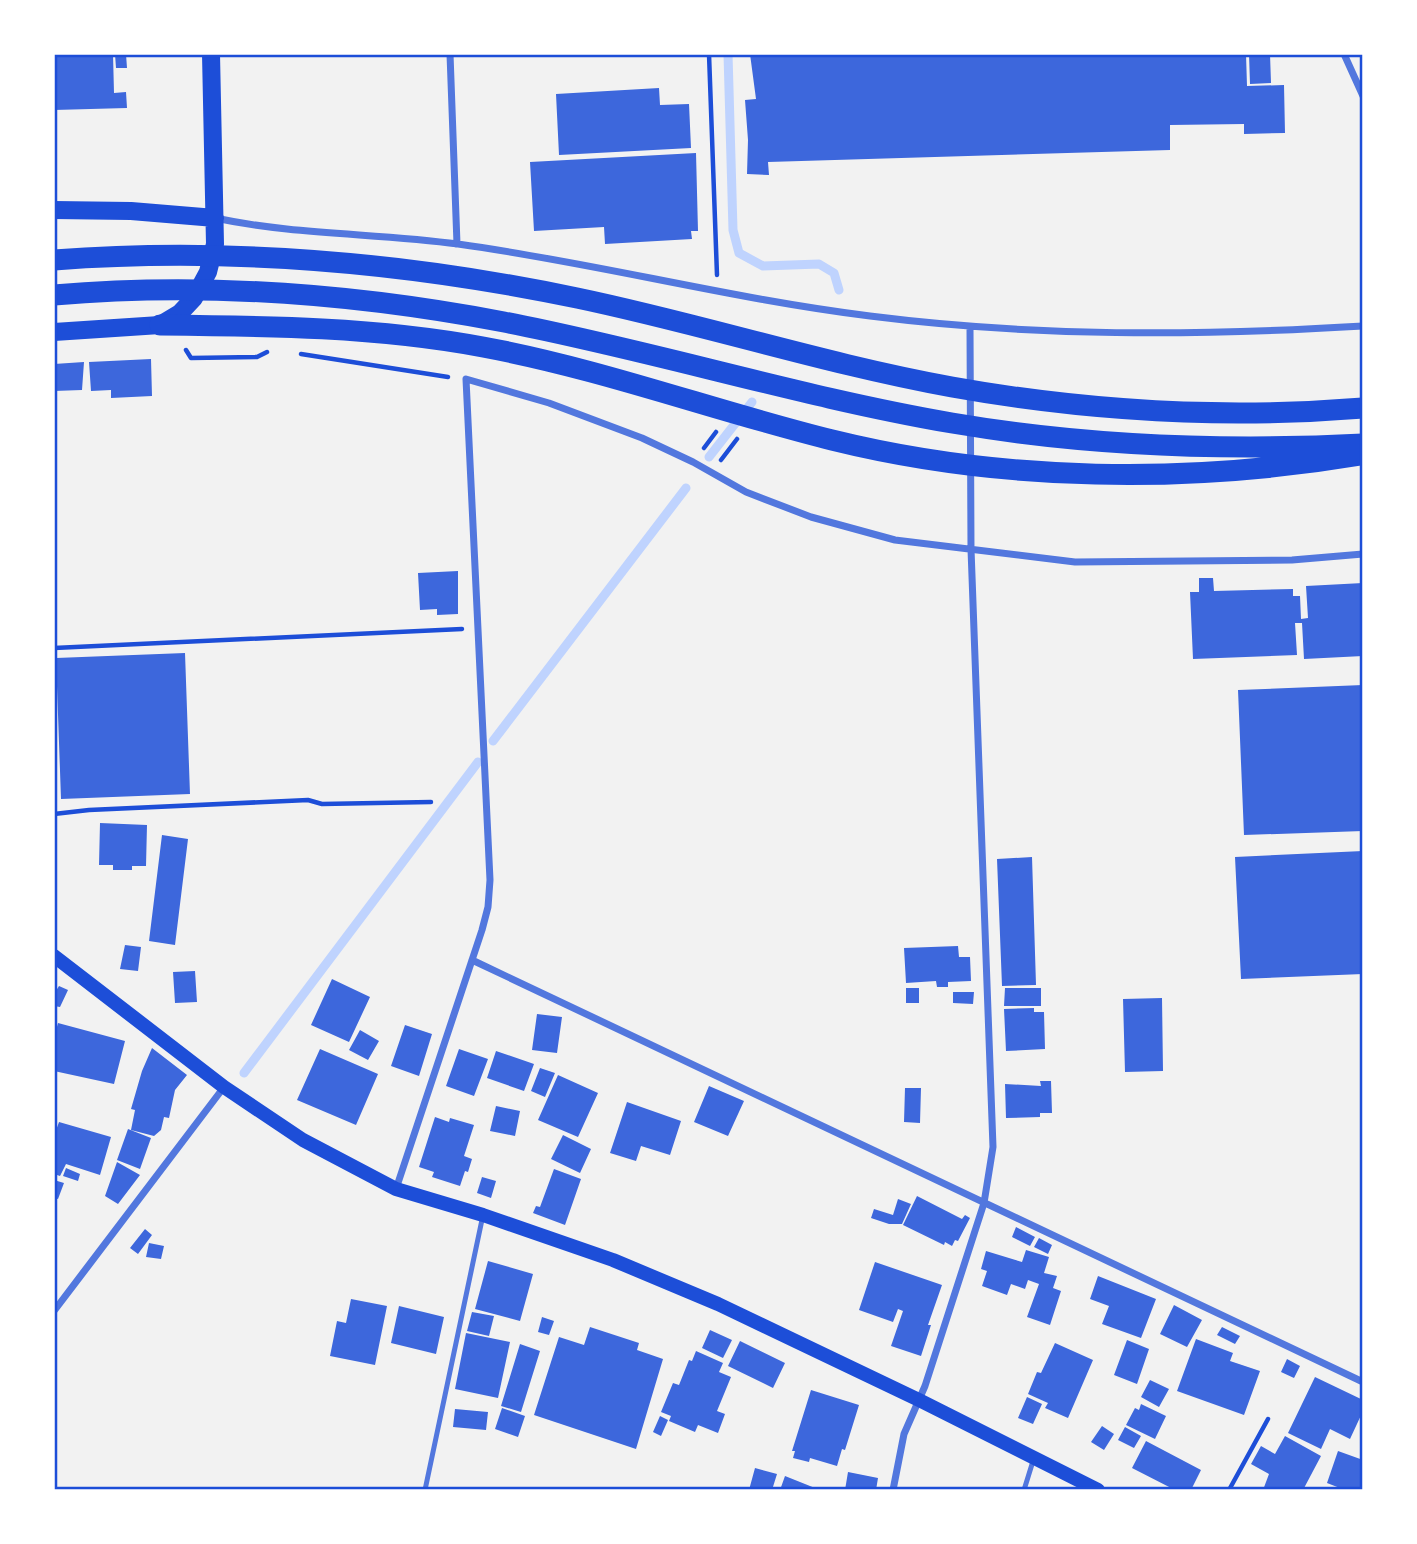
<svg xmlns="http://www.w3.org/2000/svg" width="1417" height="1544" font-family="Barlow,sans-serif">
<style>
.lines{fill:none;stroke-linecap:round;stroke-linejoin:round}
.stream{stroke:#bfd3fe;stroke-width:9}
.building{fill:#3d67dc}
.path{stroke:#1d4ed8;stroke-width:4.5}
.service{stroke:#5277de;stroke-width:5}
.minor{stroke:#5277de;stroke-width:7}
.secondary{stroke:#1d4ed8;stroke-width:14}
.primary{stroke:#1d4ed8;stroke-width:18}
.motorway{stroke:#1d4ed8;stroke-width:21}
.neatline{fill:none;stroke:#1d4ed8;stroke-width:2.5}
</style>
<rect width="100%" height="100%" fill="#f2f2f2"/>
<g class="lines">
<!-- stream -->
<path class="stream" d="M728,54L733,230L739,253L763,266L819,264L834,273L839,290
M709,457L752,402
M493,741L686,488
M244,1073L478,762"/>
</g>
<!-- building -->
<path class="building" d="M54,54H113L114,93L126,92L127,108L54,110Z
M115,54H126L127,68H116Z
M750,54H1246L1247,86L1284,85L1285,133L1244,134V124L1170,125V150L768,162L769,175L747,174L748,140L745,100L756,99Z
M1249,54H1270L1271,83L1250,84Z
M659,88L660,105L689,104L691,148L559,155L556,94Z
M696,153L698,231H691L692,239L605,244L604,227L534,231L530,162Z
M151,359L152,396L111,398V390L91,391L89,362Z
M84,362L82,390L54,391V364Z
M458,571V614L437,615V609L420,610L418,573Z
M1199,578H1213L1214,591L1293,589V596H1300L1301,619L1308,618L1306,586L1363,583V656L1304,659L1302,623H1295L1297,655L1193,659L1190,592H1199Z
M185,653L190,794L61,799L56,658Z
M1363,685V831L1244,835L1238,690Z
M100,823L147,825L146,866H132V870H113V865H99Z
M162,835L188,839L175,945L149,941Z
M1363,851V974L1241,979L1235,857Z
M1032,857L1036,985L1002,986L997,859Z
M125,945L141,947L138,971L120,969Z
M958,946L959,957H970L971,981L948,982V987H937L936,981L906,983L904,948Z
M195,971L197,1002L175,1003L173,972Z
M332,979L370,997L349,1042L311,1025Z
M59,986L68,990L60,1007L54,1006V994Z
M906,988H919V1003H906Z
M1005,988H1041V1006H1004Z
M953,992H974L973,1004L953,1003Z
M1162,998L1163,1071L1125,1072L1123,999Z
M1034,1008V1012H1044L1045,1049L1006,1051L1004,1009Z
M537,1014L562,1017L557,1053L532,1050Z
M58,1023L125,1041L114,1084L54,1071V1038Z
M405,1025L432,1034L419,1076L391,1066Z
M360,1030L379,1041L368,1060L349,1050Z
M152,1048L187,1075L175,1090L169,1118L164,1117L161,1130L154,1136L131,1130L135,1110L131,1109L142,1071Z
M320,1049L378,1074L356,1125L297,1100Z
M459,1049L488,1059L474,1096L446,1086Z
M496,1051L534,1064L524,1091L487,1078Z
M540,1068L555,1073L545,1097L531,1091Z
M558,1075L598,1093L578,1137L538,1120Z
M1040,1081H1051L1052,1113H1040V1117L1006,1118L1005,1084L1041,1086Z
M709,1086L744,1101L728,1136L694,1122Z
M905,1088H921L920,1123L904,1122Z
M627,1102L681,1121L670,1155L641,1146L636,1161L610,1153Z
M496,1106L520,1111L515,1136L490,1131Z
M435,1117L449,1122L450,1118L474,1125L464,1156L472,1159L468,1172L465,1171L460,1186L432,1177L434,1172L419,1167Z
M59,1122L111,1137L100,1175L66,1164L60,1176L54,1174V1136Z
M128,1129L151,1138L140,1169L117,1160Z
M563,1135L591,1149L580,1173L551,1159Z
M117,1162L140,1175L118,1204L105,1196Z
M66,1168L80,1174L78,1181L63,1176Z
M554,1169L581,1179L565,1225L533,1213L536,1206L540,1207Z
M482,1177L496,1181L491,1198L477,1193Z
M54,1180L64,1183L58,1199L54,1198Z
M917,1196L962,1219L965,1215L970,1218L958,1241L955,1240L952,1246L945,1242L944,1245L903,1225Z
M898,1199L911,1204L902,1224H889L871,1218L874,1209L893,1215Z
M1016,1227L1035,1237L1030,1246L1012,1237Z
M145,1229L152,1235L138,1254L130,1248Z
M1039,1238L1052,1245L1048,1254L1034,1247Z
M149,1243L164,1246L161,1259L146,1257Z
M1026,1250L1049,1257L1044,1273L1057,1276L1053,1288L1061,1291L1050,1325L1027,1317L1039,1284L1028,1280L1025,1289L1011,1284L1007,1295L982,1286L987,1271L981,1269L986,1251L1022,1262Z
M488,1261L533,1274L520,1321L475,1309Z
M875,1262L942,1285L928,1325H931L921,1356L891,1346L903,1311L898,1309L893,1322L859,1310Z
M1098,1276L1156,1299L1141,1338L1102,1324L1109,1306L1090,1299Z
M351,1299L387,1306L375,1365L330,1356L337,1321L346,1323Z
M1174,1305L1202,1320L1187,1347L1160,1334Z
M399,1306L444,1317L436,1354L391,1343Z
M472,1312L494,1316L489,1336L467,1331Z
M542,1317L554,1321L549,1335L538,1332Z
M590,1327L639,1343L637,1350L663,1359L636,1449L534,1415L559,1337L584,1345Z
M1222,1327L1240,1336L1235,1344L1217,1335Z
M710,1330L732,1340L723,1358L702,1348Z
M466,1333L510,1342L498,1398L455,1389Z
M1196,1339L1233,1353L1230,1361L1260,1371L1244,1415L1177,1391Z
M1127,1340L1149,1349L1137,1384L1114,1375Z
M740,1341L785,1363L773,1388L728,1366Z
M1055,1343L1093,1360L1068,1418L1045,1408L1048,1403L1028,1394L1037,1372L1041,1373Z
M520,1344L540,1351L521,1412L501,1406Z
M696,1351L723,1363L719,1372L731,1377L717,1411L725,1414L718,1433L698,1425L695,1432L669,1421L671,1416L661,1412L673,1383L679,1385L689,1360L692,1361Z
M1287,1359L1300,1366L1294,1378L1281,1372Z
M1315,1377L1363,1400V1411L1350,1439L1330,1429L1321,1449L1288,1433Z
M1150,1380L1169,1389L1159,1407L1141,1397Z
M811,1390L859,1405L845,1450L842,1449L837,1466L810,1458L809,1462L793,1458L795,1451H792Z
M1027,1397L1042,1404L1033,1424L1018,1418Z
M1141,1404L1166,1416L1155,1439L1126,1425L1135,1408L1139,1410Z
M502,1408L525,1416L518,1437L495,1429Z
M455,1409L488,1412L486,1430L453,1427Z
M660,1416L668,1420L661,1436L653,1432Z
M1102,1426L1114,1434L1104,1450L1091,1442Z
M1125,1427L1141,1436L1134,1448L1118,1440Z
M1285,1436L1321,1456L1303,1490H1263L1269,1474L1251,1464L1261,1446L1275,1454Z
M1146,1441L1201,1470L1191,1490H1175L1132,1468Z
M1338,1451L1363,1460V1490H1345L1327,1483Z
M755,1468L777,1474L772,1490H749Z
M848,1472L878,1478L876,1490H845Z
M785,1476L820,1490H780Z"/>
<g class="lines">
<!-- path -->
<path class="path" d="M709,54L717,275
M186,350L191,358L257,357L267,352
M301,354L448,377
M704,448L716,432
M721,460L737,439
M54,648L462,629
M54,814L89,810L308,800L322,804L431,802
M1229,1490L1268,1419"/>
<!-- service -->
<path class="service" d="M425,1490L483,1215
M1024,1490L1033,1461"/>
<!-- minor -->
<path class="minor" d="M450,54L457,244
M1344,54L1363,96
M215,218C295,235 377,233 458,244C596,263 732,299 870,316C1036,337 1196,336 1363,326
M472,960L1363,1382
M396,1189L482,930L488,907L490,880L466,379L549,403L642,438L693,462L746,492L811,517L895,540L1075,562L1292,560L1363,554
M54,1311L224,1087
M893,1490L904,1434L925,1386L984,1203L993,1147L971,549L970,327"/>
<!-- secondary -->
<path class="secondary" d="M54,956L224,1087L303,1140L396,1189L483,1215L613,1260L718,1304L919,1400L1098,1490"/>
<!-- primary -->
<path class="primary" d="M54,210L131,211L215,218
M54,332L160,325L180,313L194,298L208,272L215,244L211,54"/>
<!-- motorway -->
<path class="motorway" d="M54,260C229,247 405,262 577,298C702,324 825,364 952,387C1086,411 1227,419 1363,408
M54,295C204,282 357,294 504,322C654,351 801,397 952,423C1087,446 1226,451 1363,444
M160,325C268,326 377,327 483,347C602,369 715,411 832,440C1002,482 1189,484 1361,455"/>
</g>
<!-- border -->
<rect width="1417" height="1544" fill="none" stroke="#ffffff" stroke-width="112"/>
<rect x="56" y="56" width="1305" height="1432" class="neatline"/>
</svg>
